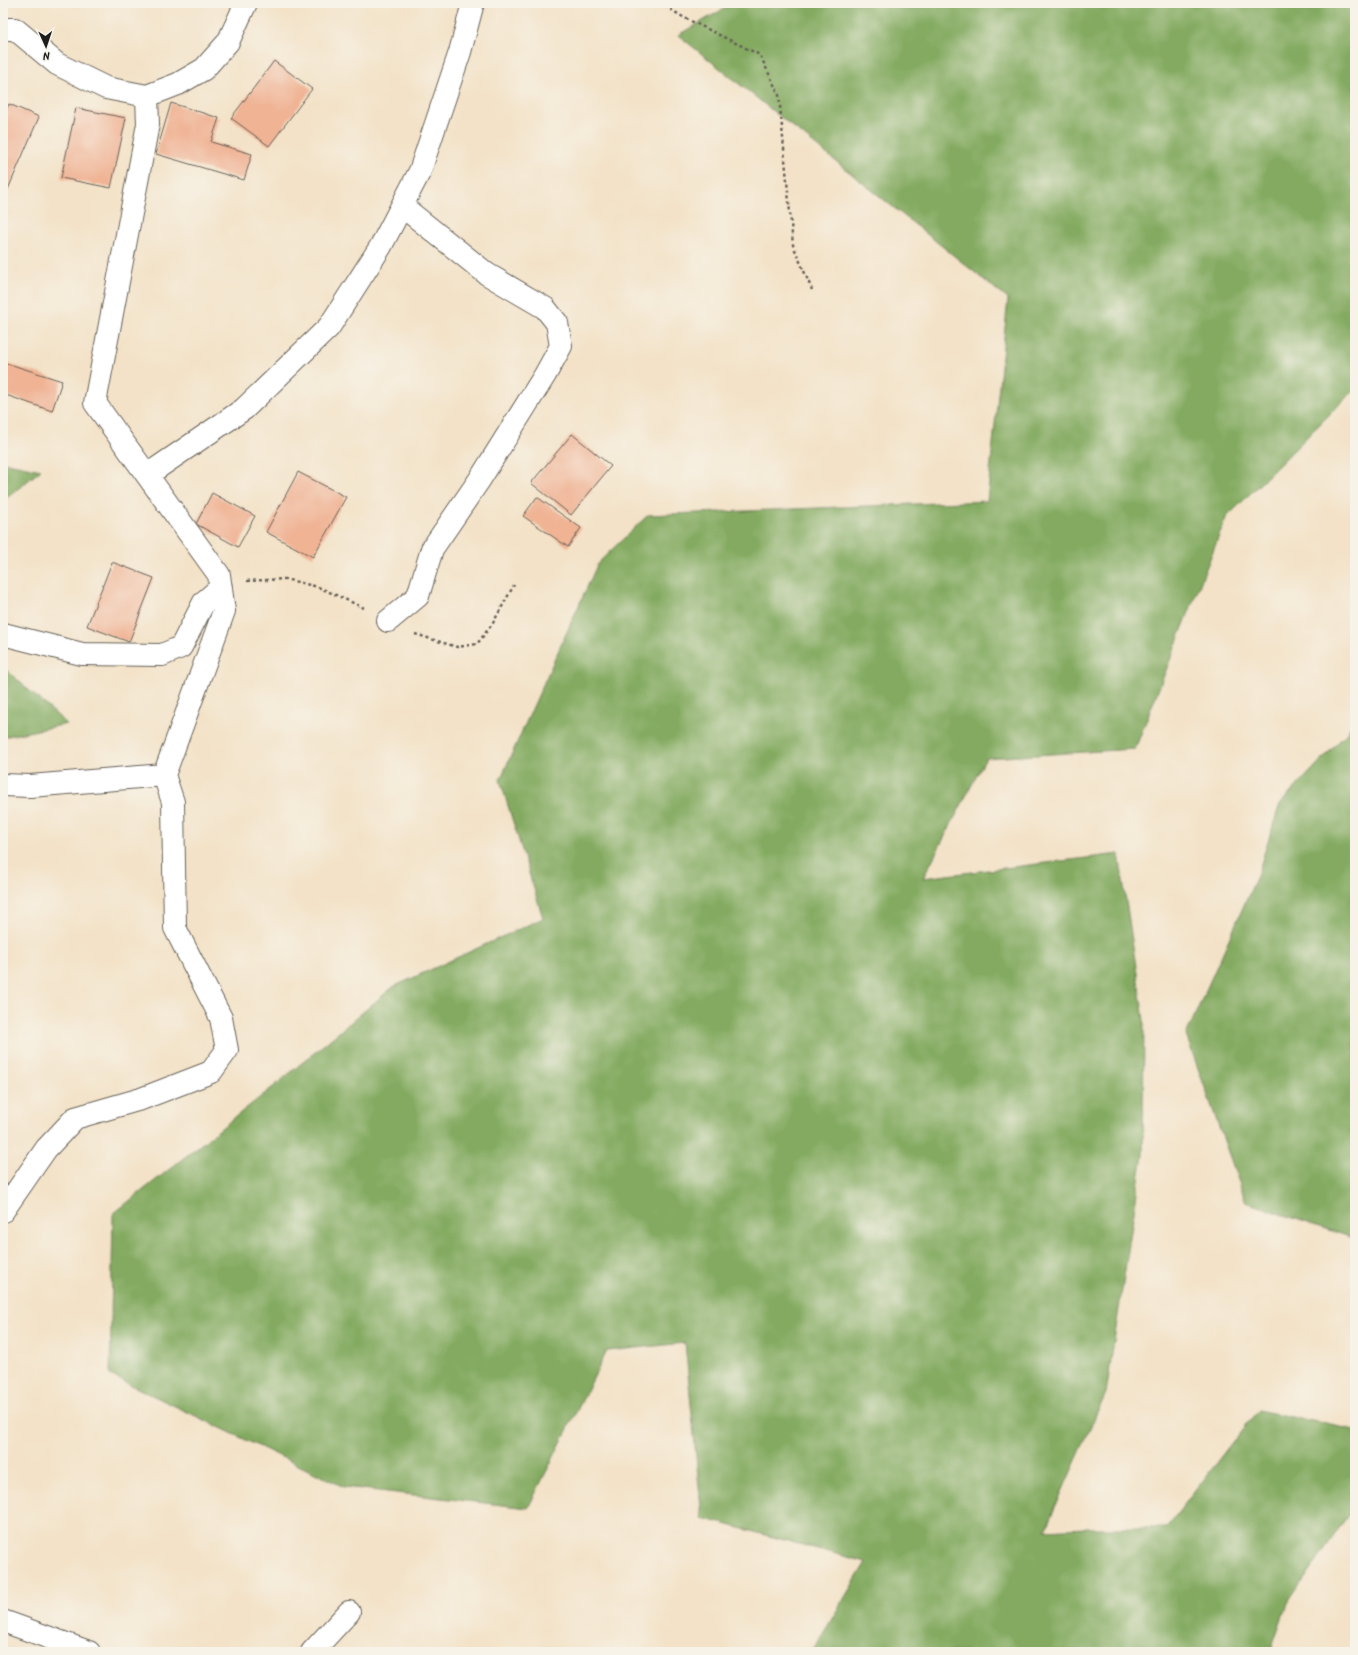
<svg xmlns="http://www.w3.org/2000/svg" width="1358" height="1655" font-family="Kalam,sans-serif">
<style>
.forest{fill:#83aa60;stroke:#50633e}
.building{fill:#f0b394}
.lines{fill:none;stroke-linecap:round;stroke-linejoin:round}
.street-casing{stroke:#676158;stroke-width:24}
.path{stroke:#676158;stroke-width:2.5;stroke-dasharray:3 3;stroke-linecap:butt}
.street{stroke:#fff;stroke-width:22}
</style>
<rect width="100%" height="100%" fill="#f7f3e8"/>
<filter id="ink" filterUnits="userSpaceOnUse"><feTurbulence type="fractalNoise" baseFrequency=".025" numOctaves="2"/><feDisplacementMap in="SourceGraphic" scale="8" xChannelSelector="R" yChannelSelector="G"/><feConvolveMatrix kernelMatrix="1 2 1 2 8 2 1 2 1" color-interpolation-filters="sRGB"/></filter>
<filter id="wash" filterUnits="userSpaceOnUse"><feTurbulence type="fractalNoise" baseFrequency=".012" numOctaves="4" result="noise"/><feDisplacementMap in="SourceGraphic" scale="16" xChannelSelector="R" yChannelSelector="G"/><feGaussianBlur stdDeviation="0.9" result="paint"/><feColorMatrix in="noise" values="0 0 0 0 0 0 0 0 0 0 0 0 0 0 0 0 0 1.4 0 .05"/><feComposite in="paint" operator="in"/></filter>
<g filter="url(#wash)">
<rect width="100%" height="100%" fill="#f3e2c7"/>
<!-- forest -->
<path class="forest" d="M734,3H1355V389L1226,518L1135,749L986,758L923,878L1119,854L1144,1020L1143,1154L1106,1393L1045,1530L1086,1528H1166L1258,1410L1355,1430V1505L1287,1604L1270,1652H812L866,1562L702,1518L685,1343L607,1351L528,1508L344,1487L110,1375L113,1214L273,1087L393,987L543,918L500,780L598,563L648,515L987,501L1008,299L678,35Z
M3,462L41,470L3,501Z
M3,667L67,724L3,737Z
M1355,720V1239L1246,1202L1186,1035L1257,876L1280,804L1346,734Z"/>
<g id="blocks">
<!-- building -->
<path class="building" d="M274,61L312,89L269,146L231,118Z
M171,103L219,118L211,142L252,154L244,180L156,154Z
M9,104L39,117L6,194L3,193V116Z
M76,108L126,118L111,188L61,178Z
M3,362L62,381L52,411L3,394Z
M572,434L611,466L571,515L531,483Z
M298,472L346,497L313,557L266,532Z
M212,493L255,516L238,547L196,524Z
M537,497L581,528L568,547L523,516Z
M112,562L154,578L129,642L87,626Z"/>
</g>
</g>
<g filter="url(#ink)">
<use href="#blocks" fill-opacity="0" stroke="#676158" stroke-width="1"/>
<g class="lines">
<!-- street casing -->
<g class="street-casing">
<path id="street" d="M3,29H15L57,64L106,88L147,96L178,84L204,69L228,42L246,3
M147,475L244,409L329,327L381,246L420,171L460,52L473,3
M388,621L418,596L432,549L480,479L545,375L561,346L557,323L545,308L487,274L402,206
M3,634L82,654L162,655L181,647L204,602L221,587
M3,785L30,786L164,775
M3,1211L46,1149L75,1118L141,1099L211,1072L227,1050L221,1018L175,928L173,802L164,775L224,611L219,575L95,403L148,124L147,96
M3,1621L89,1652
M312,1652L349,1612"/>
</g>
<!-- path -->
<path class="path" d="M660,3L683,17L760,55L779,95L793,245L812,290
M247,581L285,579L318,587L364,608
M415,634L457,647L477,644L493,623L514,585"/>
<!-- street -->
<use href="#street" class="street"/>
</g>
</g>
<!-- margin -->
<rect width="1358" height="1655" fill="none" stroke="#f7f3e8" stroke-width="16"/>
<!-- north arrow -->
<g transform="translate(46 46) rotate(177)" stroke="#f7f3e8" stroke-width="3" paint-order="stroke">
<path d="M0-3L7 15L0 10L-7 15Z" fill="#1c1c1c"/>
<text y="-6" font-size="11" font-weight="bold" text-anchor="middle" fill="#1c1c1c">N</text>
</g>
</svg>
